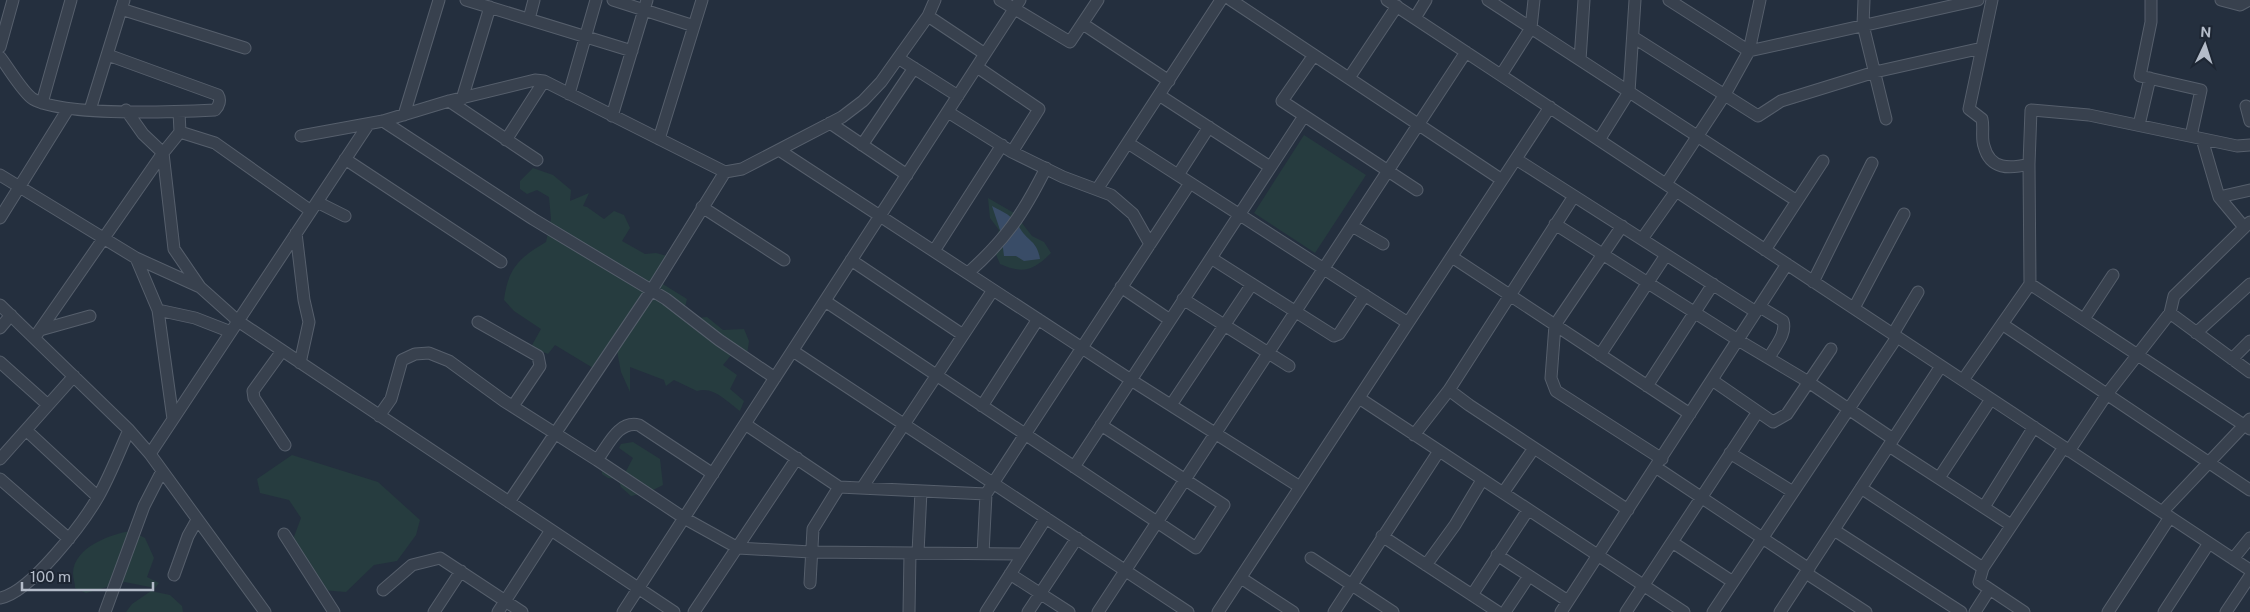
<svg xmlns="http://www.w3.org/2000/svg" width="2250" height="612" font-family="'Public Sans',sans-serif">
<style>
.green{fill:#263c3f}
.water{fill:#394c67}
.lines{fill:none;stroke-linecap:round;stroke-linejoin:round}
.minor-casing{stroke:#565f6c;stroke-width:13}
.minor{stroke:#38414e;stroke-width:11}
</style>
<rect width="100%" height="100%" fill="#242f3e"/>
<!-- green -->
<path class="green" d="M1304,135L1366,175L1315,253L1254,213Z
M533,168L553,175L571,190L570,201L589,193L583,206L587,207L604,219L614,211L624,215L630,228L622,241L645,254L656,253L667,256L658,281L687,299L684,311L695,318L707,317L723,330L744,329L749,341L747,355L732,354L723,365L737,375L730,389L744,401L740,411C727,402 714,386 697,391L674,380L666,386L664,380L630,367V392L621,372L617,351L593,368L555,345L548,354L531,347L541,329L514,311L504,300C508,268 519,258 546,242L551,219L549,197L537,190L527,194L520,189V181Z
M988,198L1014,213L1032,236L1044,242L1051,253C1033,271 1023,274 1000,264L993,247L999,230L990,218Z
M633,442L660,459L663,485L649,492L631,496L621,487L618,479L608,478L602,474L601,465L625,473L633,458L619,448L621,444Z
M292,455L378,482L420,520L416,535L397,561L374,565L346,592L321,590L289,550L301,518L289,500L260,493L257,479Z
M131,531L145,538L154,558L147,577L159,583L155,588L125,582L86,593L75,588C75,583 73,578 73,573C74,547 111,534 131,531Z
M151,591L170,595L182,606L183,612H126L132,604Z"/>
<!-- water -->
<path class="water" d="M992,206C1007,214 1012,215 1021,230C1029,242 1037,241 1040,259L1024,261L1016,256H1004L1001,233Z"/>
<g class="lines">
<!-- minor casing -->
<g class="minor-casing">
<path id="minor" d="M466,0L632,51
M613,0L694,26
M1000,0L1070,42L1098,0
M1231,0L1502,180
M1387,0L2250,570
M1488,0L1797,201
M1669,0L1749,51L1978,0
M1864,0L1863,25L1886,119
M2151,0V22L2140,76L2201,90L2191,136
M2221,0L2240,5L2249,0
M121,9L245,48
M928,16L985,54
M1415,18L1426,0
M529,19L534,0
M1083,24L1169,81
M1633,37L1758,116L1781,101L1875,72L1982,48
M0,47L13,0
M1314,55L1282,101L1417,190
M0,57C8,67 23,93 33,99C66,117 174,112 215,110C219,106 221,100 218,95L108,55
M898,58L958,96
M1580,60L1584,0
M977,67L1039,109L1012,152
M1501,75L1531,28L1534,0
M1349,78L1397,6
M569,94L596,0
M1159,95L1270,167
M462,99L490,7
M449,101L537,160
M42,103L71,0
M2246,106L2250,121
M90,110L124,0
M126,110L143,134L163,153L174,249L200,287
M948,112L1012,152L1063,177L1111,195L1133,214L1150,244
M404,115L439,0
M612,116L647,0
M383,121L533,219L666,299L719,340L775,378
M830,123L907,175
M2139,125L2150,78
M180,132L215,143L311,211
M301,136L383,121L449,101L535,80L544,81L725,172L742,169L842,117L863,101L881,82L928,16L935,0
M659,139L702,0
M2202,139L2219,197L2244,227
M506,140L544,81
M1599,140L1629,92L1635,0
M1128,143L1408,323
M862,145L914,68
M779,150L1131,380L1300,487
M345,159L501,262
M1516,159L1756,312
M2029,164L2031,110L2089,115L2237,146L2250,145
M0,175L136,258L200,287L238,321L674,612
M1178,175L1209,127
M1666,184L1724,96L1749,51L1760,0
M1098,188L1221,0
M2219,197L2250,190
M317,202L345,216
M702,207L784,260
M0,218L68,109
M1555,224L1738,340L1807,381L1893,439
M1352,226L1383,244
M1622,226L1555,325L1551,378L1556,391L1662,459
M296,233L304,300L309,322L300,363
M1642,239L1676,191
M1765,250L1823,161
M934,251L1002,145
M1452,257L1690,414
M136,258L158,310L173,419
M1211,258L1334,336L1339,334L1365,295
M851,260L963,335
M968,273C1006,239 1023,214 1046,168
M1813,282L1872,163
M2030,284L2250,429
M1121,287L1170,320
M1183,299L1289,366
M825,301L1196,548L1224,505L1101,425
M0,305L129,430L150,454L265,612
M1760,307L1783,321C1787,334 1775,346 1769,358
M1854,308L1904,214
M158,310L195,318L231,332
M2170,313L2174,296L2250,222
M2084,319L2113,275
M478,322L538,356L540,366L513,406
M2002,324L2250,490
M0,328L11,315
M40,330L90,316
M2196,333L2250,284
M1893,334L1918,292
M35,337L163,153L180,132L179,112
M282,351L253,391L254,398L285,445
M793,351L1188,612
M1600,355L1666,255
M2232,359L2250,341
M0,362L48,405
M1712,380L1773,422L1787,414L1831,349
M1963,380L2030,284L2029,164C2010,169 1990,170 1984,146C1981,138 1984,127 1982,119L1969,109L1992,0
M1647,386L1713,284
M1449,390L1469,405L1628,510
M1359,398L1684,612
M1171,405L1252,284
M982,406L1038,319
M379,416L391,399L402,360L415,354L429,353L449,361L504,401L597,460C608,446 618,420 639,425L713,474
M745,424L839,487L986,494
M26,430L98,497
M1414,435L1449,390L1574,196
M1889,446L2011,525
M2069,451L2107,394L2170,313L2250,372
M1730,453L1793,492
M150,454L368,125
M0,459L74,376
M597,460L684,518L738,548L811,552L1023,554
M1074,467L1304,116
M1657,468L1809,569
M1939,478L1991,399
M0,479L69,539
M862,488L993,290
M1861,488L1983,568
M1503,493L1534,448
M509,502L651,291L725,172
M1984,507L2034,427
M2162,512L2250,419
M1834,530L1961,612
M284,534L334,612
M1382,536L1498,612
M1672,542L1733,582
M918,553L921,491
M983,554L986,494L1190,183
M1497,555L1568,601
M1311,558L1393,612
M2233,559L2250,538
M1426,565L1455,525L1482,480
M1806,573L1866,612
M1010,574L1069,612
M174,575L188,536L197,520
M1241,578L1293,612
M810,583L813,529L839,487
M383,590L412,565L440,558L522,612
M1472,595L1528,510
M0,598C30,593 83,523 98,497C110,476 119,452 129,430
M105,612L144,506L162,471
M434,612L461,571
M498,612L551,530
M623,612L1020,0
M694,612L797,458
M909,612L910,553
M986,612L1046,518
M1028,612L1077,538
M1098,612L1466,52
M1218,612L1550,107
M1334,612L1439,451
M1505,612L1529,576
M1561,612L1787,264
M1626,612L1757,413
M1713,612L1897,337
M1780,612L1941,366
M1975,612L1989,590
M2024,612L1979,582L1983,568L2064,447
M2108,612L2170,517
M2164,612L2209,543
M2226,612L2250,576"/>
</g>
<!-- minor -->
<use href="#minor" class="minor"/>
</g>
<!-- north arrow -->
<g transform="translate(2205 45) rotate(4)" stroke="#1d2633" stroke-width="4" paint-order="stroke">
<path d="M0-4L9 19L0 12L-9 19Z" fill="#b4bcc9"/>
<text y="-8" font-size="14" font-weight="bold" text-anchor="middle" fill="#b4bcc9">N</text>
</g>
<!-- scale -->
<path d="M22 582v8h131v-8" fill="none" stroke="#b4bcc9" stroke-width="2.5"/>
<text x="30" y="582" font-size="15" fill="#b4bcc9" stroke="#1d2633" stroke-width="4" paint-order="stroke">100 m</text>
</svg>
